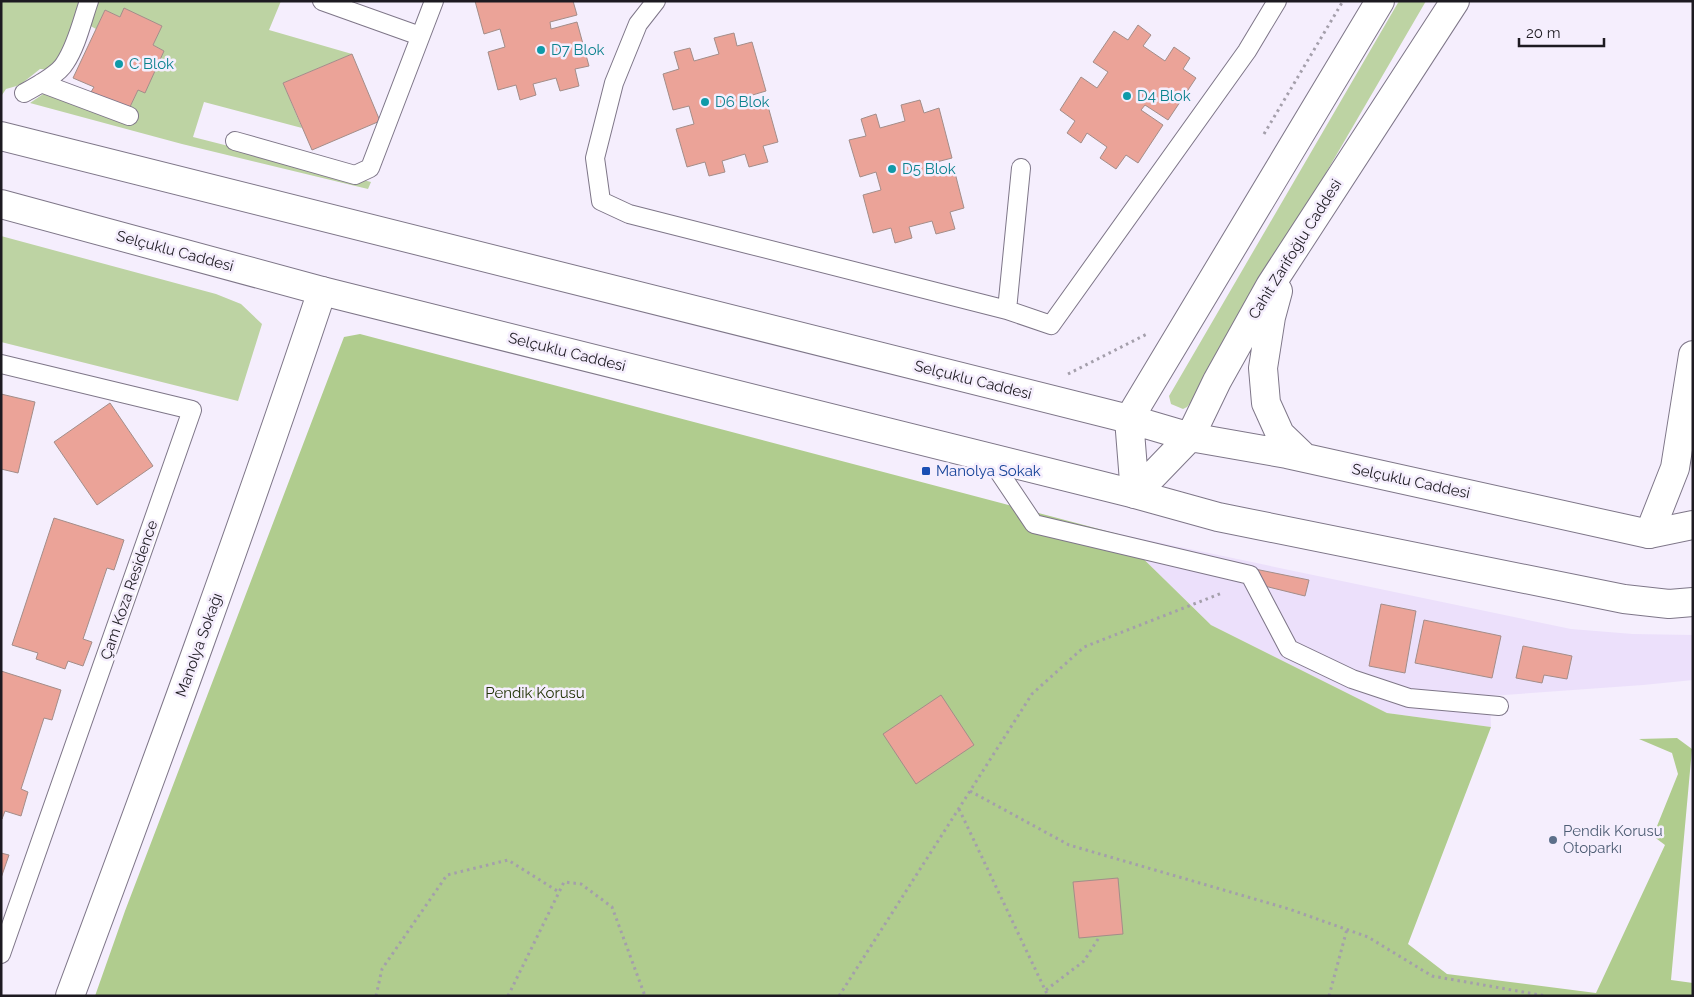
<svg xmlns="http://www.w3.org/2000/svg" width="1694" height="997" font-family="Raleway,sans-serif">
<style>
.built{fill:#ece0fb}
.green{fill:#bdd3a3}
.forest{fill:#b0cc8e}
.building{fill:#eba398;stroke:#a38d89}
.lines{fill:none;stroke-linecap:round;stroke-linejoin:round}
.service-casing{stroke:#7e7688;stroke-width:20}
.minor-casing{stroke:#7e7688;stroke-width:30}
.secondary-casing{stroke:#7e7688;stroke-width:30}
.primary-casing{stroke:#7e7688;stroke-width:30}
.path{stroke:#a49fab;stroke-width:3;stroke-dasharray:2.5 4;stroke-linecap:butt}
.service{stroke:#fff;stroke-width:18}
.minor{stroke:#fff;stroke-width:28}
.secondary{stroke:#fff;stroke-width:28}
.primary{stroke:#fff;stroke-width:28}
.culture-dot{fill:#0f9aa8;stroke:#f5eefd;stroke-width:2}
.transit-dot{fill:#1a4fb4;stroke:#f5eefd;stroke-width:2}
.service-dot{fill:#5c6f8a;stroke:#f5eefd;stroke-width:2}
.labels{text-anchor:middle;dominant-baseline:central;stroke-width:5;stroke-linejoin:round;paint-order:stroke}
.culture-label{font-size:15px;fill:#0d838f;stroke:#f5eefd;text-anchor:start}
.street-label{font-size:15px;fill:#1d1a21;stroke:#f5eefd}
.transit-label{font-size:15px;fill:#164399;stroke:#f5eefd;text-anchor:start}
.park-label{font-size:15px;fill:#233407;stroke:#f5eefd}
.service-label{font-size:15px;fill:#4e5e75;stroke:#f5eefd;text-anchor:start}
</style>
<rect width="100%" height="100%" fill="#f5eefd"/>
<!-- built -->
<path class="built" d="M1118,534L1571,629L1633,634L1693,635V680L1643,685L1490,696L1491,727L1387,713L1211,625Z"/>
<!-- green -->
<path class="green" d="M1,1H81L73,27L52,70L40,69L20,85L6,89L2,95Z
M95,1H281L269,30L352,54L283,83L302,128L204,102L193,137L371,182L368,189L182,144L30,103L52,88L129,109L138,90L145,92L164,51L153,45L162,26L124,9L120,17L105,10L96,29L87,24Z
M1399,1H1426L1196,396L1187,407L1183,409L1171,404L1169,396L1172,391Z
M1,236L216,294L241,304L262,324L238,401L1,342Z"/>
<!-- forest -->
<path class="forest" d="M360,334L1118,534L1211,625L1387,713L1491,727L1408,944L1447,974L1596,993L1665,845L1653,836L1678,774L1672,753L1639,739L1677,738L1692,749L1671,980L1693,983V996H95L125,911L344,337Z"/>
<!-- building -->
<path class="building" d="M475,1H573L577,15L550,22L551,29L577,22L589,66L575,69L579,86L560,91L556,78L533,84L536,95L520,100L516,85L498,90L488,52L505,47L500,29L484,34Z
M124,8L162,26L153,45L164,51L145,93L138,90L129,109L91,92L94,87L73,78L105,10L120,17Z
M1138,25L1151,35L1143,46L1165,61L1174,47L1190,58L1183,69L1196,78L1168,120L1145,105L1141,110L1163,125L1138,163L1126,155L1116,169L1100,158L1107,147L1087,133L1081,143L1067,133L1075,121L1060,110L1081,77L1097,88L1108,72L1093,62L1114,31L1128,40Z
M734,33L737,46L752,42L766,91L739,99L740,105L766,99L778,142L763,146L768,162L749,167L745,154L722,161L725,172L709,176L705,162L687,167L676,129L694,124L689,106L673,110L663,74L679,69L674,52L690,48L694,61L719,54L714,38Z
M352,54L380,121L312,150L283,83Z
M920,100L924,113L939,108L952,158L925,165L927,172L953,165L964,208L950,212L955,229L936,234L932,221L909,227L912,238L895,243L891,228L873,233L863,195L881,190L876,172L860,177L849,140L866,136L861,119L876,114L880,128L905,121L901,105Z
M1,394L35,402L18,473L1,469Z
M110,403L153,466L97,505L54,442Z
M54,518L124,540L114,570L107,568L83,639L92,642L83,666L68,661L65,669L36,659L38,653L12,645Z
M1240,566L1309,580L1305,596L1236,579Z
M1381,604L1416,611L1405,673L1369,666Z
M1424,620L1501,636L1492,678L1415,663Z
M1523,646L1572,656L1567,679L1544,675L1542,683L1516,678Z
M1,671L61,690L52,720L44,718L21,789L28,792L21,816L5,811L2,819Z
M941,695L974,745L916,784L883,734Z
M1,853L9,855L1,878Z
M1118,878L1123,934L1079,938L1073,882Z"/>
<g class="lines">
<!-- service casing -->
<g class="service-casing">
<path id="service" d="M322,1L420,36
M656,1L638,24L614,83L595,158L601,201L629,214L1007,310L1051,325L1247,51L1277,1
M41,83L129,116
M24,93C35,87 59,74 65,63C77,45 82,21 89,1
M235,141L355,175L370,168L434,1
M1007,310L1021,168
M1,364L192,410L1,954
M989,457L1034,524L1250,575L1289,649L1352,679L1409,698L1499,706"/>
</g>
<!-- minor casing -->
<g class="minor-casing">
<path id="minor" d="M1649,534L1675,468L1693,355
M70,996C157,762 243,528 322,291"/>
</g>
<!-- secondary casing -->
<g class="secondary-casing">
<path id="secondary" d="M1,136L1129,419
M1,204L322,291L1135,494"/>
</g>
<!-- primary casing -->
<g class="primary-casing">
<path id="primary" d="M1278,291L1271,317L1263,368L1266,403L1280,434L1305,458
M1129,419L1190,437L1287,454L1649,534L1693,525
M1129,419L1380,1
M1129,419L1135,494
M1135,494L1190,437L1217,381L1270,286L1455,1
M1135,494L1218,517L1624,599L1669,604L1693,602"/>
</g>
<!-- path -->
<path class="path" d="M1264,134L1343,1
M1068,374L1147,334
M970,791L1069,845L1289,909L1368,937L1432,976L1546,996
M959,809L1048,996
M1046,990L1084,961L1100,936
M376,996L382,969L447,875L508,860L559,892
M508,996L564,882L581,884L612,907L645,996
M839,996L1032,694L1084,647L1222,593
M1329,996L1347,929"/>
<!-- service -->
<use href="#service" class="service"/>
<!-- minor -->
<use href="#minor" class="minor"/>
<!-- secondary -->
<use href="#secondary" class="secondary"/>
<!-- primary -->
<use href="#primary" class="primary"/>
</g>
<!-- markers -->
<g class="culture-dot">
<circle cx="541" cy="50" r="5"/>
<circle cx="119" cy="64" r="5"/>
<circle cx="1127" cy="96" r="5"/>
<circle cx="705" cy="102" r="5"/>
<circle cx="892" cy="169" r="5"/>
</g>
<rect class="transit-dot" x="921" y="466" width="10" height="10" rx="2.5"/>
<circle class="service-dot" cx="1553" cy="840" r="5"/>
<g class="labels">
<!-- culture labels -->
<g class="culture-label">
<text x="551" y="50">D7 Blok</text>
<text x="129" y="64">C Blok</text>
<text x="1137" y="96">D4 Blok</text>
<text x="715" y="102">D6 Blok</text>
<text x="902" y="169">D5 Blok</text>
</g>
<!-- street labels -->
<g class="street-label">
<text transform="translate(1295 249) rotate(-58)">Cahit Zarifoğlu Caddesi</text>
<text transform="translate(175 251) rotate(15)">Selçuklu Caddesi</text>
<text transform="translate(567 352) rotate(14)">Selçuklu Caddesi</text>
<text transform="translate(973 380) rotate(14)">Selçuklu Caddesi</text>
<text transform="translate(1411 481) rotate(12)">Selçuklu Caddesi</text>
<text transform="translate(129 590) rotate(-71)">Çam Koza Residence</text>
<text transform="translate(199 645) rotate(-70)">Manolya Sokağı</text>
</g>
<!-- transit labels -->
<g class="transit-label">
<text x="936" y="471">Manolya Sokak</text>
</g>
<!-- park labels -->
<g class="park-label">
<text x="535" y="693">Pendik Korusu</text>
</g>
<!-- service labels -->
<g class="service-label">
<text x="1563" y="831">Pendik Korusu<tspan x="1563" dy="17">Otoparkı</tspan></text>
</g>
</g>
<!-- border -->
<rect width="1694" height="997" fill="none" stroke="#1d1a21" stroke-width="5"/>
<!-- scale -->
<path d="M1519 38v8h85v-8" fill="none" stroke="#1d1a21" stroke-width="2.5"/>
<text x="1526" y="38" font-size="15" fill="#1d1a21" stroke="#f5eefd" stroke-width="4" paint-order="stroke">20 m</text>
</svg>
